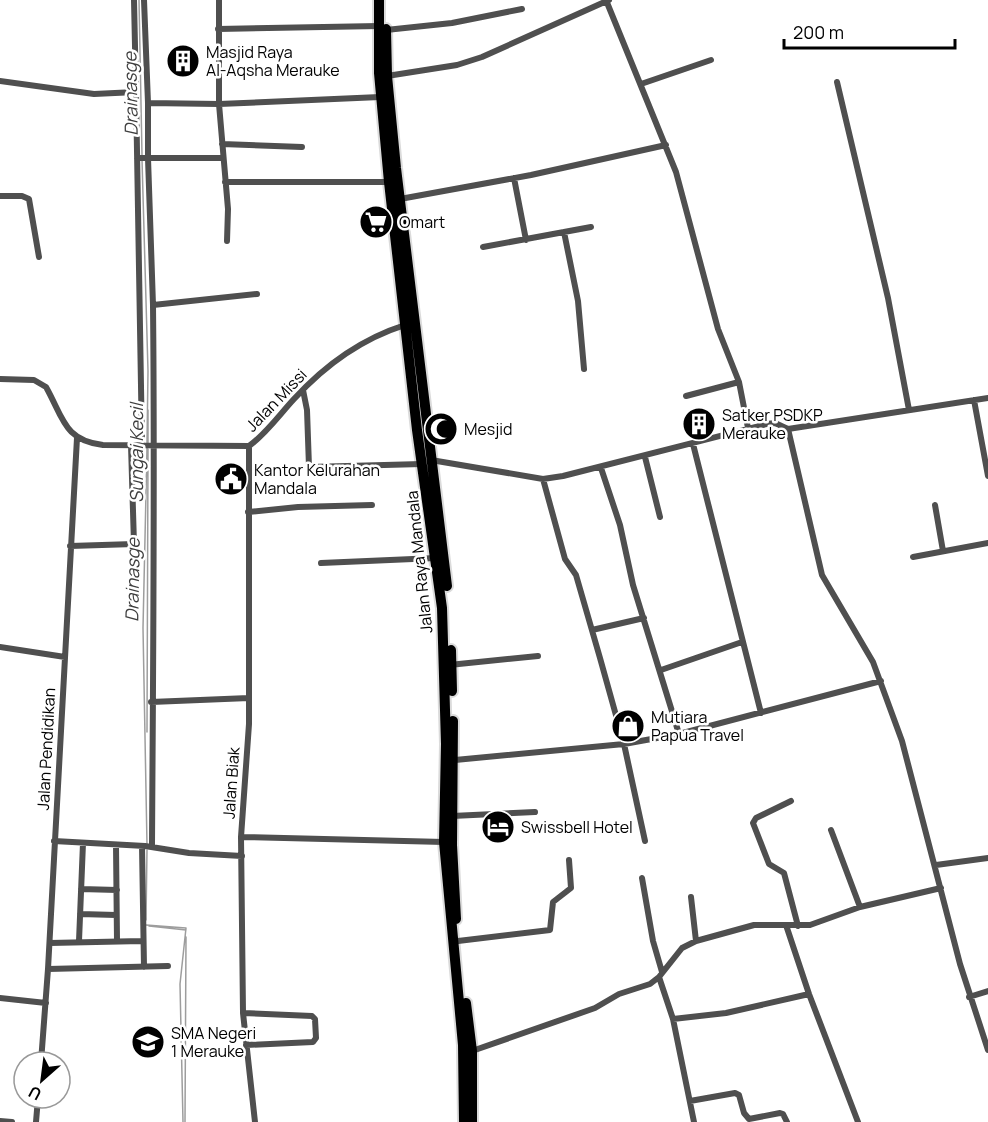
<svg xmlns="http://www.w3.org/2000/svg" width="988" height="1122" font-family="Manrope,sans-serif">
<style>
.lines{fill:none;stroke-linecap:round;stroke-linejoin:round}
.stream{stroke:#9d9d9d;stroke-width:1.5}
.trunk-casing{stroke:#dbdbdb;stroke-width:14}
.minor{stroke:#4f4f4f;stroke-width:6}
.trunk{stroke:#000;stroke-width:10}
.labels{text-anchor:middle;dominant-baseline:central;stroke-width:5;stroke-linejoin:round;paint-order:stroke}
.poi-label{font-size:16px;fill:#000;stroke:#fff;text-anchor:start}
.street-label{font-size:16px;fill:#000;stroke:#fff}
.water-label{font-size:18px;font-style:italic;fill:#3e3e3e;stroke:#fff}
</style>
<rect width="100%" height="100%" fill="#fff"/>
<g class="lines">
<!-- stream -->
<path class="stream" d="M139,0L142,155
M142,160L148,371L147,443
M148,444V410
M147,448L143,628L147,845
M147,732L148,449
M146,920L147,850
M146,925L186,928L180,984L183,1122
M149,926L186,930
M185,1122L186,937"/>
<!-- trunk casing -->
<g class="trunk-casing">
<path id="trunk" d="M379,0V73L389,182L417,430L442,608L446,744L444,842L463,1045L464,1122
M386,29L387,76L396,168L447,586
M451,650L452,691
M453,721L452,845L456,919
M466,1003L472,1051V1122"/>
</g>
<!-- minor -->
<path class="minor" d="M144,0L148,103L219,104L380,97
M219,0V104L228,209L227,241
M606,0L676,172L718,329L739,382L748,428
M218,29L379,26
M386,30L452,23L522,9
M387,76L457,65L482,57L609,0
M0,81L94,94L136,92L134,0
M837,82L888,298L909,410
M641,84L711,60
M136,92L142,445
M148,103V158H223
M222,144L302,147
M137,158H148L153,305
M514,178L526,240
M225,182H389
M0,196H22L29,199L39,257
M400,199L531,175L666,145
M564,232L578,301L584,369
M483,247L591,227
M0,379L34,380L46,387C63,417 64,441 103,445L249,446C266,434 280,414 294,399C326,364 361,339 405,325
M303,390L307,410L309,467L422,464
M686,396L739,382
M974,400L988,476
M788,429L988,398
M693,444L761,713
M249,446V724L241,837L243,1013L255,1122
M645,457L660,517
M431,460L543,479L563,476L767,424L775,423L788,429L822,575L873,662L902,741L960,964L988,1050
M601,468L620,525L633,585L679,734
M543,479L565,559L576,575L600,658L624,744L645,841
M935,505L943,551
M248,512L298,507L372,505
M70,546L134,544L131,445
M913,557L988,543
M321,563L436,558
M592,630L644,618
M0,647L65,657
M449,665L538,656
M661,670L742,642
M151,702L249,698
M455,760L624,744L679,734L881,681
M791,801L756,818L753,823L769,864L784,873L798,926
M452,816L535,812
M831,830L860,907
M241,837L444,842
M54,841L145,846L189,853L242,856
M116,845L117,941
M142,846L144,967
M152,847C153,666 155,486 153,305L257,294
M936,865L988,858
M642,878L653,941L662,972
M81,889L117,890
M691,897L696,941
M80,914L116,915
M786,925L809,994L858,1122
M79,941L83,843
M458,941L550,930L553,902L571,888L569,860
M50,943L142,941
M48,969L168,966
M659,977L673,1019L694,1122
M969,997L988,991
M0,998L46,1003
M243,1013L312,1016L315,1019L316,1038L313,1042L246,1045
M673,1019L726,1013L809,994
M472,1051L595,1008L619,994L650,984L659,977L682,948L696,941L754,925H810L860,907L941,888
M41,1062L48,969L77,438
M690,1101L735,1093L739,1095L744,1113L749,1119L780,1113L783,1114L787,1122
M0,1121L12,1122
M36,1122L38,1098"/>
<!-- trunk -->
<use href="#trunk" class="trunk"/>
</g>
<!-- icons -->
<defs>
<g id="building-disc" transform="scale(1.725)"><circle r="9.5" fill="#000" stroke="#fff"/><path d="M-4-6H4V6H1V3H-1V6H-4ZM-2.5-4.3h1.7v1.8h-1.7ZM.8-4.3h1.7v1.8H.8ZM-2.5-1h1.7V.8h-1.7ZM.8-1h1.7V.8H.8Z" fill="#fff"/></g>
<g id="supermarket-disc" transform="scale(1.725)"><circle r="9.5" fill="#000" stroke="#fff"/><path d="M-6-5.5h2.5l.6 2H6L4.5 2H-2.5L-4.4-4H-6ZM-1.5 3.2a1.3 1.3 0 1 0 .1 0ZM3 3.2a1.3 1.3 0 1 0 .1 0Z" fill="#fff"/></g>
<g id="mosque-disc" transform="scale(1.725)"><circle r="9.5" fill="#000" stroke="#fff"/><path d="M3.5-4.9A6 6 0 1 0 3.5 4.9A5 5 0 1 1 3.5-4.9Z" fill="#fff"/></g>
<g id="civic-disc" transform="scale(1.725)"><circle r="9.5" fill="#000" stroke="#fff"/><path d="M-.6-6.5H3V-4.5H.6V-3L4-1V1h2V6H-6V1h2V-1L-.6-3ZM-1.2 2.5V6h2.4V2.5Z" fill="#fff"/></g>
<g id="shop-disc" transform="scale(1.725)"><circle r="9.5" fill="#000" stroke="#fff"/><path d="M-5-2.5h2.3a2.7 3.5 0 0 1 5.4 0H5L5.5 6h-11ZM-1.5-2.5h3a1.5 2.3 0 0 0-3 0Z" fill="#fff"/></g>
<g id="hotel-disc" transform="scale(1.725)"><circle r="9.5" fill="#000" stroke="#fff"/><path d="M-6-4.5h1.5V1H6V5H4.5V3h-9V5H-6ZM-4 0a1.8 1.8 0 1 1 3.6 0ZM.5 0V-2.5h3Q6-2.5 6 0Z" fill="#fff"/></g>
<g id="university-disc" transform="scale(1.725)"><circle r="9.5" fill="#000" stroke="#fff"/><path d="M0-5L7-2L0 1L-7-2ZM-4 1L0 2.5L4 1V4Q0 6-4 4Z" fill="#fff"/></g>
</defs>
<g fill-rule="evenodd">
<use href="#building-disc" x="183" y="61"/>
<use href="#supermarket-disc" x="376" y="222"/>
<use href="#building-disc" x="699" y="424"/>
<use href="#mosque-disc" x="441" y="429"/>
<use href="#civic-disc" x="231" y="479"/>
<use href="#shop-disc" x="628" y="726"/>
<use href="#hotel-disc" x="498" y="827"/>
<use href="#university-disc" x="148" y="1042"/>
</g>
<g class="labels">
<!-- poi labels -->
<g class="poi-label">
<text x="206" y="52">Masjid Raya<tspan x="206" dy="18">Al-Aqsha Merauke</tspan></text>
<text x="399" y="222">Omart</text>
<text x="722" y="415">Satker PSDKP<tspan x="722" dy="18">Merauke</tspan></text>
<text x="464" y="429">Mesjid</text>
<text x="254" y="470">Kantor Kelurahan<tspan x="254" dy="18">Mandala</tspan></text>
<text x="651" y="717">Mutiara<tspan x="651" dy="18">Papua Travel</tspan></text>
<text x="521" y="827">Swissbell Hotel</text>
<text x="171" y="1033">SMA Negeri<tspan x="171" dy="18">1 Merauke</tspan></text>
</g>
<!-- street labels -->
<g class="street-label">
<text transform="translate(276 400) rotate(-46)">Jalan Missi</text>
<text transform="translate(419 562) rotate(-96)">Jalan Raya Mandala</text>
<text transform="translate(46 749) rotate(-87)">Jalan Pendidikan</text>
<text transform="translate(231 783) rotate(-86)">Jalan Biak</text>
</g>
<!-- water labels -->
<g class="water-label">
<text transform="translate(130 94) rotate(-91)">Drainasge</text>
<text transform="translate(136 453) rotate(-90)">Sungai Kecil</text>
<text transform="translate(132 580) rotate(-89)">Drainasge</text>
</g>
</g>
<!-- north arrow -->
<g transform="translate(42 1080) rotate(208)"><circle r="28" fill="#ffffff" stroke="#999999" stroke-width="1.5"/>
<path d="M0-4.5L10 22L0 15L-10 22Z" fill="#000000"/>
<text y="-9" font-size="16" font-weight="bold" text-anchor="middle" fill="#000000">U</text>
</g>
<!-- scale -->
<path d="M784 39v9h171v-9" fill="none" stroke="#000000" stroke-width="3"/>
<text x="793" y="39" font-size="18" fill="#000000" stroke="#ffffff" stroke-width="4.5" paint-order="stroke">200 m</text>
</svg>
